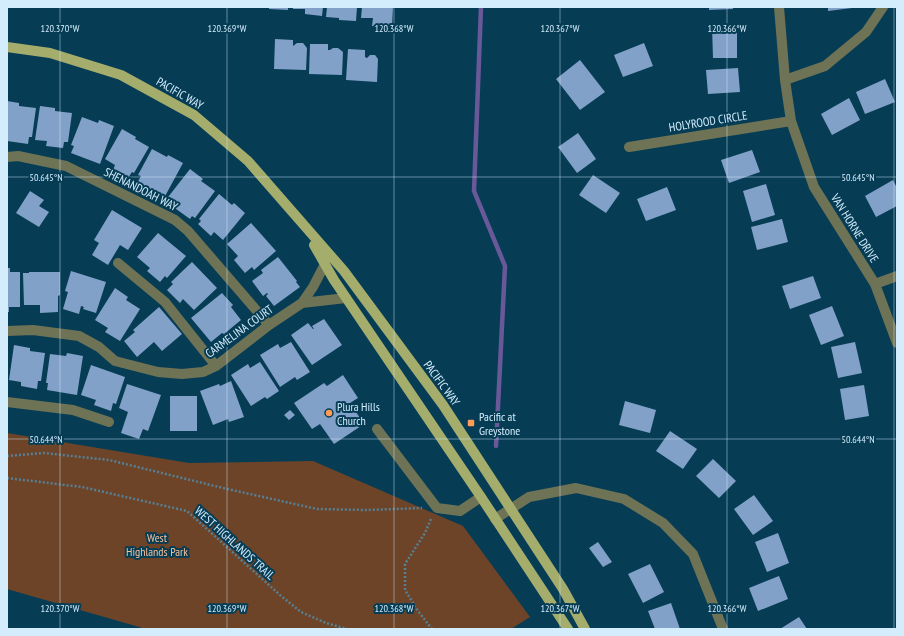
<svg xmlns="http://www.w3.org/2000/svg" width="904" height="636" font-family="'PT Sans Narrow',sans-serif">
<style>
.park{fill:#6d4428}
.lines{fill:none;stroke-linecap:round;stroke-linejoin:round}
.stream{stroke:#6a5999;stroke-width:4.5}
.building{fill:#82a1c8}
.path{stroke:#558095;stroke-width:2.5;stroke-dasharray:2 2;stroke-linecap:butt}
.minor{stroke:#6f7355;stroke-width:10}
.major{stroke:#a5ad6d;stroke-width:10}
.ticks{fill:none;stroke:#d4edfd;stroke-width:1;stroke-opacity:0.45}
.poi-dot{fill:#fd9c56;stroke:#063d55;stroke-width:1.5}
.labels{text-anchor:middle;dominant-baseline:central;stroke-width:4;stroke-linejoin:round;paint-order:stroke}
.street-label{font-size:12px;fill:#d4edfd;stroke:#063d55}
.poi-label{font-size:12px;fill:#d4edfd;stroke:#063d55;text-anchor:start}
.park-label{font-size:12px;fill:#f7c09c;stroke:#063d55}
.ticks-label{font-size:10px;text-anchor:middle;fill:#d4edfd;stroke:#063d55;stroke-width:4;stroke-linejoin:round;paint-order:stroke}
</style>
<rect width="100%" height="100%" fill="#063d55"/>
<!-- park -->
<path class="park" d="M7,433L189,463L313,461L463,526L530,617L511,629H146L7,589Z"/>
<g class="lines">
<!-- stream -->
<path class="stream" d="M481,7L474,191L505,266L496,446"/>
</g>
<!-- building -->
<path class="building" d="M269,7H288V10L269,9Z
M293,7H323L322,16L305,14V9H293Z
M327,7H357L356,21L339,20V18L326,17Z
M362,7H393L392,27L372,26L373,18H361Z
M709,7H733V9L709,10Z
M828,7H852V8L828,11Z
M737,25V58H713L712,26Z
M275,39L293,40V46L297,43H303L307,48L306,70L274,69Z
M644,43L653,66L623,77L614,55Z
M310,44H328V50H330L333,48H338L343,52L342,75L309,74Z
M348,49L365,50V57L367,58L370,55H375L378,59L377,82L346,80Z
M580,60L605,92L580,110L556,79Z
M738,68L740,92L708,94L706,70Z
M885,79L895,102L865,114L856,92Z
M849,98L860,120L832,135L821,114Z
M7,101L19,103V106L36,108L32,137H29L28,144L7,141Z
M40,106L55,108V111L72,113L68,142H64L63,148L46,146L47,141L35,140Z
M82,117L98,123L99,120L114,126L100,164L71,153L74,146L71,145Z
M122,129L136,137L135,139L149,147L134,173L132,172L128,178L113,170L115,165L105,159Z
M578,133L596,159L577,173L558,147Z
M152,149L167,157L168,155L183,163L164,198L137,183L141,176L138,175Z
M752,150L760,172L729,183L721,160Z
M190,169L203,179L201,181L215,191L195,218L192,216L190,219L165,201Z
M593,175L620,193L606,213L579,195Z
M893,180L897,188V206L876,217L865,196Z
M766,184L775,215L752,222L743,191Z
M667,187L676,210L646,221L637,199Z
M30,191L44,200L39,206L49,212L39,227L16,213Z
M219,194L232,205L234,203L245,213L223,240L214,232L211,236L198,224L201,221L199,219Z
M112,210L142,228L128,250L120,245L108,265L92,255L99,243L94,240Z
M782,219L788,242L757,250L751,227Z
M251,223L276,251L254,270L252,267L245,273L234,260L238,256L227,244Z
M158,233L186,256L167,278L165,276L160,282L147,271L150,268L137,257Z
M278,257L297,281L296,282L300,287L274,306L266,296L268,294L267,293L263,296L252,281L263,273L261,270Z
M192,262L217,288L194,310L183,299L180,303L167,290L173,284L171,282Z
M7,268H10V272H20V307H9V312H7Z
M71,271L106,282L96,313L83,309L84,307L81,306L79,314L63,309L68,292L65,291Z
M29,272H60V295L58,296V312L40,313V305H24L23,273H29Z
M813,276L821,298L790,309L782,286Z
M115,288L128,297L126,300L140,309L120,341L105,332L108,328L95,320Z
M222,293L233,305L231,307L241,320L224,334L222,333L211,342L191,318Z
M832,306L844,336L821,345L809,315Z
M159,307L182,334L162,351L154,342L137,357L124,341L135,332L133,330Z
M324,319L342,345L312,365L291,335L308,323L313,329H314L312,326Z
M291,342L310,372L297,380L295,377L280,387L260,355L278,344L280,348Z
M855,342L862,373L838,378L831,347Z
M14,345L30,348V351L45,353L41,381H38L37,389L21,386V382L9,380Z
M67,353L83,356L77,395L47,390L48,383H46L50,354L66,356Z
M260,362L279,391L267,399L265,397L251,406L231,375L248,364L250,368Z
M91,365L125,377L116,404L113,403L111,411L94,405L96,400L81,395Z
M343,375L358,398L350,403L364,424L334,444L320,424L312,429L294,403L324,383L327,386Z
M231,381L244,417L229,422L228,419L213,425L200,391L219,384L220,386Z
M127,384L161,395L148,431L143,429L139,439L121,433L128,412L119,408Z
M864,385L869,416L845,420L840,389Z
M170,396H197V431H170Z
M625,401L656,410L650,433L619,425Z
M290,410L295,415L289,420L284,415Z
M670,431L697,449L683,469L656,451Z
M713,459L736,481L719,498L696,476Z
M754,495L773,521L753,535L734,509Z
M778,533L789,563L767,572L755,542Z
M598,542L612,562L603,567L589,548Z
M650,564L664,592L643,603L628,574Z
M779,576L788,599L758,611L749,588Z
M671,603L680,629H655L648,611Z
M799,617L807,629H780Z"/>
<g class="lines">
<!-- path -->
<path class="path" d="M7,456L44,453L109,460L223,488L317,509L367,510L422,508
M7,478L82,487L187,511L280,595L301,612L326,623L347,629
M431,519L425,533L405,564V590L418,611L432,629"/>
<!-- minor -->
<path class="minor" d="M779,7L785,80L791,121L814,187L875,284L897,343
M785,80L825,66L866,32L883,7
M629,147L791,121
M7,157L18,156L66,166L175,220L188,231L269,325
M118,263L165,302L216,366
M875,284L897,276
M302,303L346,298
M7,331L33,330L79,336L99,347L115,361L158,372L182,374L203,372L216,366L269,325L302,303L313,287L325,264
M7,402L73,410L109,422
M377,429L437,508L460,511L481,497
M495,519L529,497L576,488L624,499L663,523L693,554L723,629"/>
<!-- major -->
<path class="major" d="M7,47L50,53L121,75L194,115L248,161L344,271L443,405L563,589L585,629
M314,245L334,280L481,497L568,629"/>
</g>
<!-- ticks -->
<path class="ticks" d="M60,7V629M227,7V629M394,7V629M560,7V629M727,7V629M894,7V629M7,177H897M7,439H897"/>
<!-- markers -->
<g class="poi-dot">
<circle cx="329" cy="413" r="4"/>
<rect x="467" y="419" width="8" height="8" rx="2"/>
</g>
<g class="labels">
<!-- street labels -->
<g class="street-label">
<text transform="translate(180 93) rotate(30)">PACIFIC WAY</text>
<text transform="translate(708 121) rotate(-9)">HOLYROOD CIRCLE</text>
<text transform="translate(141 189) rotate(27)">SHENANDOAH WAY</text>
<text transform="translate(855 228) rotate(58)">VAN HORNE DRIVE</text>
<text transform="translate(239 331) rotate(-36)">CARMELINA COURT</text>
<text transform="translate(442 383) rotate(54)">PACIFIC WAY</text>
<text transform="translate(235 543) rotate(42)">WEST HIGHLANDS TRAIL</text>
</g>
<!-- poi labels -->
<g class="poi-label">
<text x="337" y="406">Plura Hills<tspan x="337" dy="14">Church</tspan></text>
<text x="479" y="416">Pacific at<tspan x="479" dy="14">Greystone</tspan></text>
</g>
<!-- park labels -->
<g class="park-label">
<text x="157" y="537">West<tspan x="157" dy="14">Highlands Park</tspan></text>
</g>
</g>
<g class="ticks-label">
<text x="60" y="32">120.370°W</text>
<text x="227" y="32">120.369°W</text>
<text x="394" y="32">120.368°W</text>
<text x="560" y="32">120.367°W</text>
<text x="727" y="32">120.366°W</text>
<text x="46" y="181">50.645°N</text>
<text x="858" y="181">50.645°N</text>
<text x="46" y="443">50.644°N</text>
<text x="858" y="443">50.644°N</text>
<text x="60" y="612">120.370°W</text>
<text x="227" y="612">120.369°W</text>
<text x="394" y="612">120.368°W</text>
<text x="560" y="612">120.367°W</text>
<text x="727" y="612">120.366°W</text>
</g>
<!-- border -->
<rect width="904" height="636" fill="none" stroke="#d4edfd" stroke-width="16"/>
</svg>
